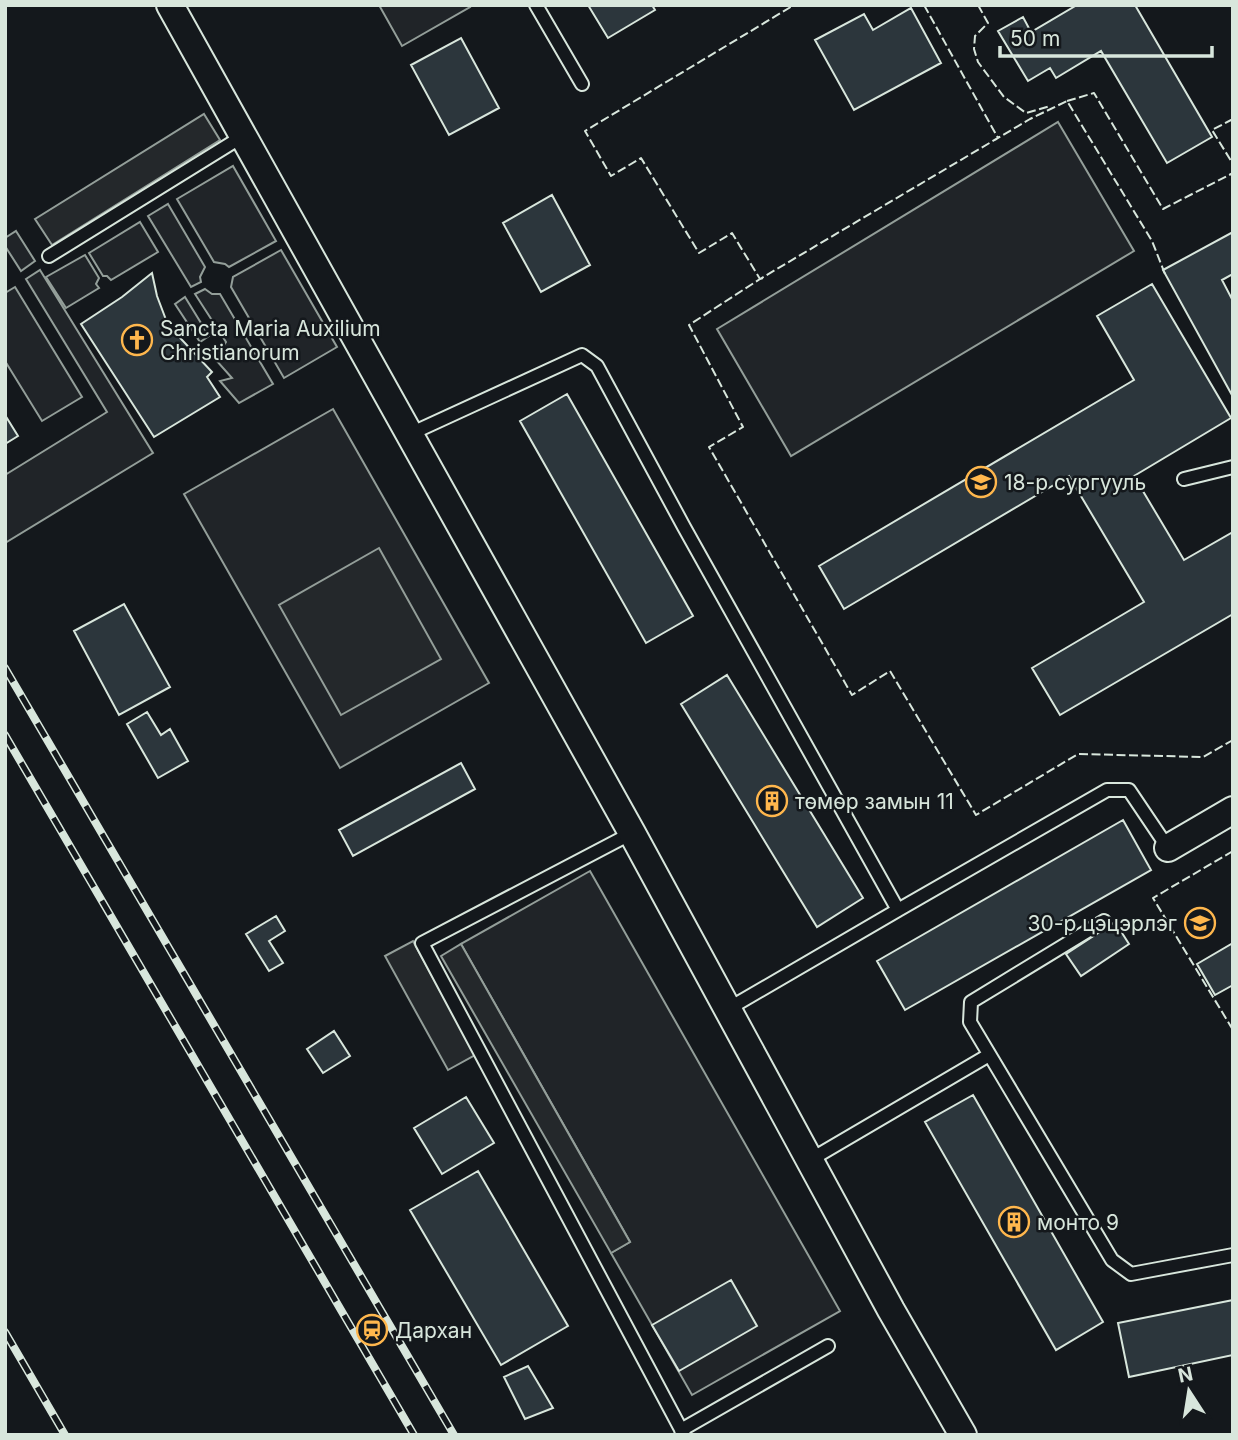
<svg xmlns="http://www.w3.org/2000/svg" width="1238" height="1440" font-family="Inter,sans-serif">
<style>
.green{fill:#202428;stroke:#939e99;stroke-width:2}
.parking{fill:#24282b;stroke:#939e99;stroke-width:2}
.building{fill:#2c363c;stroke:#d8e6dc;stroke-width:2}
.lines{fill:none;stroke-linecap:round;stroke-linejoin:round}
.lane-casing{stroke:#d8e6dc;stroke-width:16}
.street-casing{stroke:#d8e6dc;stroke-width:30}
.lane{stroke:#14181c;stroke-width:12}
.street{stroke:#14181c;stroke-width:26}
.rail-casing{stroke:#d8e6dc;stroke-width:8}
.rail{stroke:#14181c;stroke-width:5;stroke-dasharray:16;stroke-linecap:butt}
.fence{stroke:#d8e6dc;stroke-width:2;stroke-dasharray:9 3.5;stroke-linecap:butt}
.labels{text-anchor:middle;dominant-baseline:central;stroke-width:5;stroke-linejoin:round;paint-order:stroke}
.poi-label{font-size:21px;fill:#d8e6dc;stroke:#14181c;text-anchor:start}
</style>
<rect width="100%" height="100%" fill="#14181c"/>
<!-- green -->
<path class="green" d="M379,5H469L470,7L402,46Z
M1058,122L1134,251L791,456L717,329Z
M233,166L276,241L229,267L225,264L214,262L177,199Z
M168,204L205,267L200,277L201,282L191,287L148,216Z
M140,222L158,252L111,280L107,276H103L89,253Z
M16,231L35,261L21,271L5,246V238Z
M281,250L337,347L284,378L231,287L233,277Z
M85,255L99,278L96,284L99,288L66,308L46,277Z
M40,270L153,453L5,543V475L107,412L26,279Z
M15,287L82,397L42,421L5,361V293Z
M205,289L212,294H220L273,384L239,403L220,381L232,378L215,359L226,342L195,294Z
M185,297L209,336L200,342L175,304Z
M333,409L489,683L340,768L184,494Z
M590,871L840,1311L692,1395L611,1253L630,1242L461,944Z"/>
<!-- parking -->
<path class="parking" d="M204,114L220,140L52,245L35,219Z
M379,548L441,659L341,715L279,605Z
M413,941L475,1055L448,1070L385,956Z
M461,944L630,1242L611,1253L441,956Z"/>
<!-- building -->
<path class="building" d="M588,5H652L655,10L608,38Z
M1077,5H1135L1212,137L1167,163L1101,51L1056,78L1050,68L1028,81L998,31L1023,17L1031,32Z
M911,8L941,63L854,110L815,40L864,14L873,30Z
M461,38L499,108L449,135L411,65Z
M552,195L590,265L541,292L503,223Z
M1233,232V274L1222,280L1233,301V397L1163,270Z
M152,273L157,296L168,325L212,372L207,377L220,397L154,437L81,324L122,297Z
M1152,284L1231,418L1134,476L1184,560L1233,532V614L1060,715L1032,668L1144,602L1069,476L844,609L819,566L1134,380L1097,316Z
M567,394L693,616L646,643L520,421Z
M5,415L18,436L5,444Z
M124,604L170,687L119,715L74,631Z
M727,675L863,898L817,927L681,704Z
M147,712L161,735L170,729L188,761L158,778L127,724Z
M461,763L475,789L353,856L339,830Z
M1123,820L1151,870L905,1010L877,961Z
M276,916L285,931L269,941L283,963L269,971L246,934Z
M1115,922L1129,944L1081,976L1066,954Z
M1233,943V985L1215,995L1197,964Z
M334,1031L350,1056L323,1073L307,1049Z
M973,1095L1103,1322L1056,1350L925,1122Z
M466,1097L494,1143L442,1174L414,1128Z
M478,1171L568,1326L501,1365L410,1210Z
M731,1280L757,1326L679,1371L652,1325Z
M1233,1300V1355L1129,1377L1118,1323Z
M528,1366L553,1408L525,1419L504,1377Z"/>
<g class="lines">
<!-- lane casing -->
<g class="lane-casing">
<path id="lane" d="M536,5L582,84
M49,256L243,136
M410,434L582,355L597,366L684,527L898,910L1107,790H1129L1168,848
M1184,479L1233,467
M632,833L422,943L684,1435
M1104,921L971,1002L970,1022L1112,1260L1131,1274L1233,1255
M728,1009L898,910
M810,1160L989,1055
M681,1430L828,1346"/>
</g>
<!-- street casing -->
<g class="street-casing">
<path id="street" d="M170,5L632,833L891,1310L963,1435
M1168,848L1233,810"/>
</g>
<!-- lane -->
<use href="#lane" class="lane"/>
<!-- street -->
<use href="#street" class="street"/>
<!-- rail casing -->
<g class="rail-casing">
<path id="rail" d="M5,668L454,1435
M5,735L414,1435
M5,1332L65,1435"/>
</g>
<!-- rail -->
<use href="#rail" class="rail"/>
<!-- fence -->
<path class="fence" d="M924,5L998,138L995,140
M978,5L988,23L975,36L974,49L978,62L1004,97L1026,113L1050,106
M1067,101L1094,93L1163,209L1233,173
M1233,119L1212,130L1233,164
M1165,274L1152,241L1067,101L1030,119L760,279L689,325L743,427L709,447L852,695L890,671L976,815L1078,754L1203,757L1233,740
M763,278L760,279L732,233L699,253L641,158L611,176L585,131L794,5
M1233,851L1153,898L1233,1030"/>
</g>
<!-- icons -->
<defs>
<g id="church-ring" transform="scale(1.575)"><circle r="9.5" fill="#14181c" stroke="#ffb74d" stroke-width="1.5"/><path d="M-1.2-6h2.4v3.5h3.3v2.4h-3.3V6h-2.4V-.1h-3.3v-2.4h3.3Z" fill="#ffb74d"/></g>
<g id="school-ring" transform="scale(1.575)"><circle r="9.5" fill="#14181c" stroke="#ffb74d" stroke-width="1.5"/><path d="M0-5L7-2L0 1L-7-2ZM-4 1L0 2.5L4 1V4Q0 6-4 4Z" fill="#ffb74d"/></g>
<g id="building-ring" transform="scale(1.575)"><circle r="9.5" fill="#14181c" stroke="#ffb74d" stroke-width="1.5"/><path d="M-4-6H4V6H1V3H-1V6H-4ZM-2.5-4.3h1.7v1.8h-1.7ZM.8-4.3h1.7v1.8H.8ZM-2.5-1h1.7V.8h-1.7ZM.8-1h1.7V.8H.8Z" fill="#ffb74d"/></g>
<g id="station-ring" transform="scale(1.575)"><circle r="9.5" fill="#14181c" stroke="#ffb74d" stroke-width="1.5"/><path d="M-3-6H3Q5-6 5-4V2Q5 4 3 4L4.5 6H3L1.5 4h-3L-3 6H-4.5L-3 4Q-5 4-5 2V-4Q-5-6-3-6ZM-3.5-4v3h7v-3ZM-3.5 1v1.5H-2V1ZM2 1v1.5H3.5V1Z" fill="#ffb74d"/></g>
</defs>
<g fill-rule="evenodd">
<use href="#church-ring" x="137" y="340"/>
<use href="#school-ring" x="981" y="482"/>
<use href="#building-ring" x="772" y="801"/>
<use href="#school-ring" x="1200" y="923"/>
<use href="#building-ring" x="1014" y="1222"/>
<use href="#station-ring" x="372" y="1330"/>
</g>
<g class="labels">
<!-- poi labels -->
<g class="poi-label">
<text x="160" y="328">Sancta Maria Auxilium<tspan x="160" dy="24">Christianorum</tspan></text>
<text x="1004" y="482">18-р сургууль</text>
<text x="795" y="801">төмөр замын 11</text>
<text x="1177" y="923" text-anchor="end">30-р цэцэрлэг</text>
<text x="1037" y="1222">монто 9</text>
<text x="395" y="1330">Дархан</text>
</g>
</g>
<!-- border -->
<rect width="1238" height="1440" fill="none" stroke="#d8e6dc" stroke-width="14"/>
<!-- north arrow -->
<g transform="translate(1189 1391) rotate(348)" stroke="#14181c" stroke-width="5" paint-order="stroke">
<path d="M0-5L12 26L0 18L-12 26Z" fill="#d8e6dc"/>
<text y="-10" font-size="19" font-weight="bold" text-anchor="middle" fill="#d8e6dc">N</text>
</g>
<!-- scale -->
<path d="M1000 46v10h212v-10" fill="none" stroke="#d8e6dc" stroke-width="3.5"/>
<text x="1010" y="46" font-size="21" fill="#d8e6dc" stroke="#14181c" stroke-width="5" paint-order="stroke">50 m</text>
</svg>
